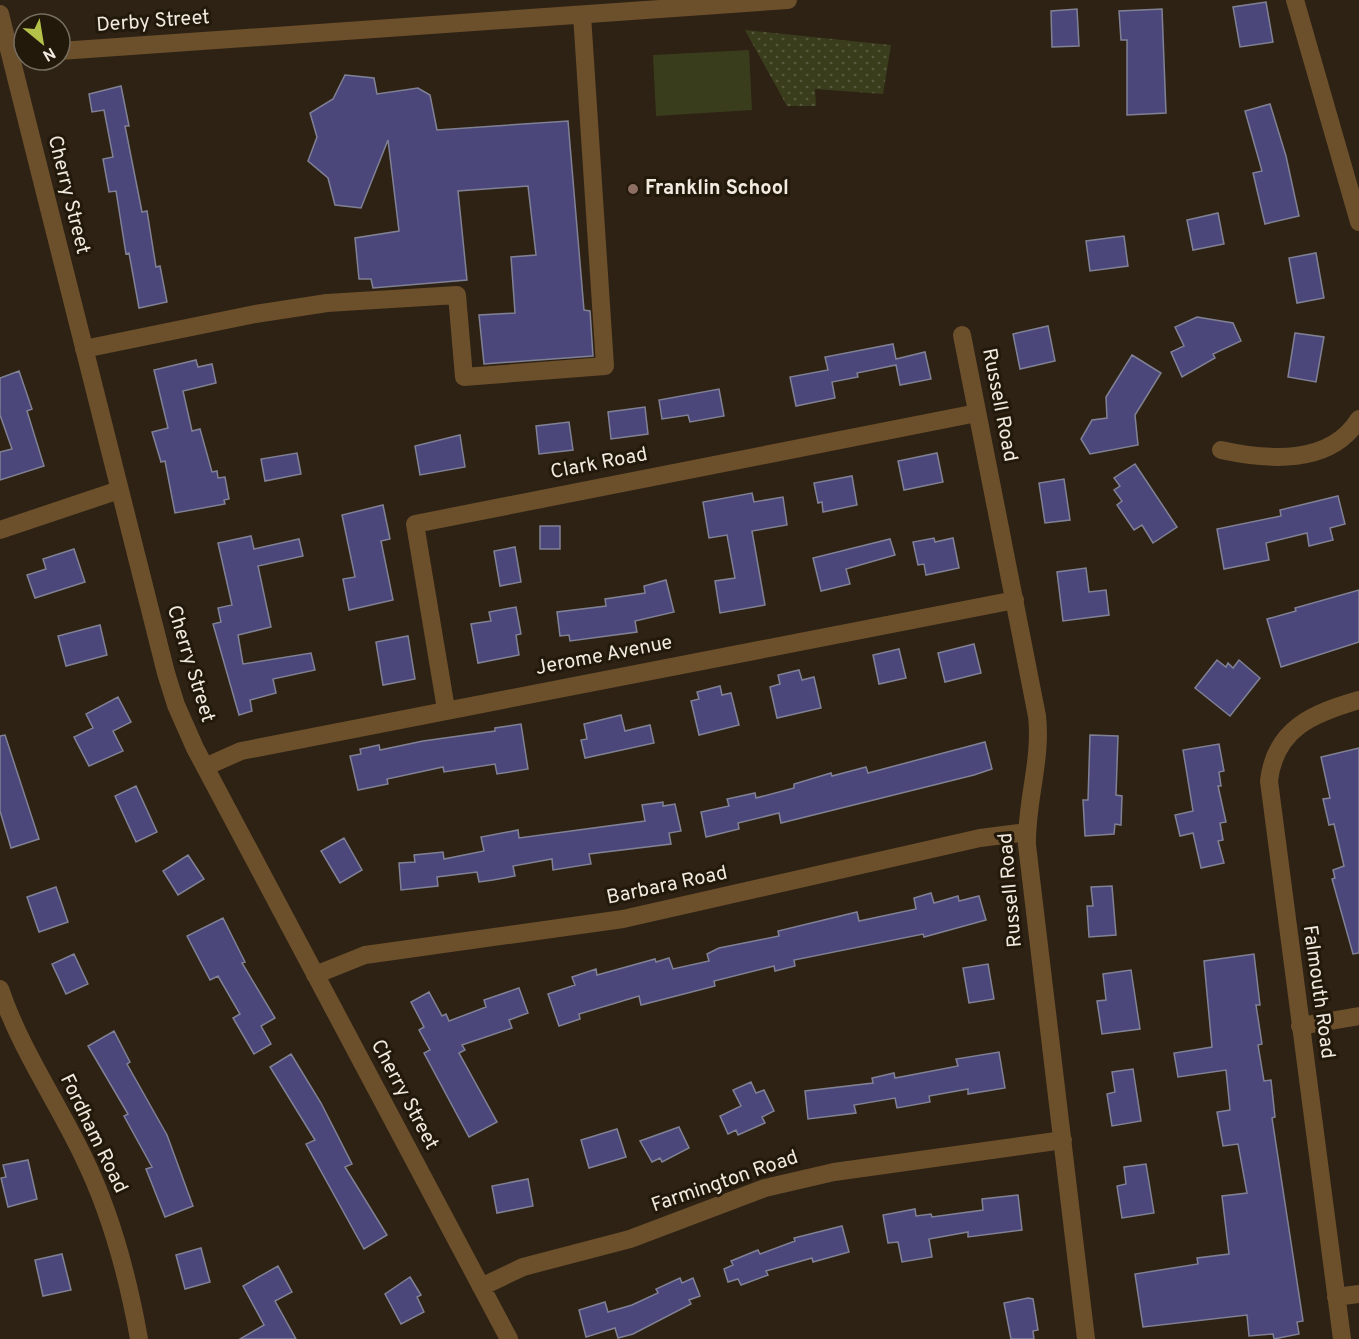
<svg xmlns="http://www.w3.org/2000/svg" width="1359" height="1339" font-family="Overpass,sans-serif">
<style>
.grass{fill:url(#grass-dots)}
.pitch{fill:#3a3d1c}
.building{fill:#4b477b;stroke:#818195;stroke-width:1.5}
.lines{fill:none;stroke-linecap:round;stroke-linejoin:round}
.minor{stroke:#6c4f2b;stroke-width:18}
.education-dot{fill:#8d6e63;stroke:#23190a;stroke-width:2}
.labels{text-anchor:middle;dominant-baseline:central;stroke-width:6;stroke-linejoin:round;paint-order:stroke}
.street-label{font-size:20px;fill:#f1eae0;stroke:#23190a}
.poi-label{font-size:20px;font-weight:bold;fill:#f1eae0;stroke:#23190a;text-anchor:start}
</style>
<defs>
<pattern id="grass-dots" width="8" height="8" patternUnits="userSpaceOnUse" patternTransform="scale(1.5)"><rect width="8" height="8" fill="#3a3d1c"/><path d="M2 2h.1M6 6h.1" fill="none" stroke="#57593d" stroke-width="1.8" stroke-linecap="round"/></pattern>
</defs>
<rect width="100%" height="100%" fill="#2d2214"/>
<!-- grass -->
<path class="grass" d="M745,30L891,45L883,94L815,89L816,106H787Z"/>
<!-- pitch -->
<path class="pitch" d="M749,50L752,110L656,116L653,55Z"/>
<!-- building -->
<path class="building" d="M1266,2L1273,42L1240,47L1233,7Z
M1077,9L1079,46L1052,47L1051,11Z
M1162,9L1166,113L1127,115V40H1121L1119,11Z
M345,75L374,78L377,94L418,88L430,95L437,130L568,121L584,310L590,311L593,356L484,364L479,315L515,313L511,257L536,255L528,186L458,191L467,280L373,288L371,279H359L355,238L399,231L388,140L361,208L335,205L328,178L308,161L317,137L310,113L333,99Z
M121,86L129,126H125L142,212L147,211L156,267L160,266L167,302L139,308L129,253L126,254L116,191L109,192L103,159L113,157L104,110L92,112L89,94Z
M1270,104L1286,156L1299,216L1265,224L1253,173L1262,171L1245,111Z
M1218,213L1224,244L1193,250L1187,220Z
M1124,236L1128,266L1090,271L1086,241Z
M1316,253L1324,298L1297,303L1289,258Z
M1197,317L1233,323L1241,341L1213,354L1215,358L1182,377L1171,352L1184,346L1175,327Z
M1048,326L1055,361L1020,369L1013,334Z
M1295,333L1324,337L1316,382L1288,377Z
M893,344L896,359L925,352L931,379L900,385L896,365L857,373L858,377L832,382L835,398L796,406L790,377L828,370L825,357Z
M1132,355L1161,373L1135,415L1138,445L1090,454L1081,439L1092,420L1107,418L1106,397Z
M196,360L198,367L212,364L216,383L183,391L192,431L200,429L212,472L217,471L218,478L225,477L229,499L224,500L225,504L175,513L165,461L161,462L152,432L168,428L154,370Z
M19,371L32,409L27,411L44,466L0,480V452L12,449L0,415V378Z
M719,389L724,416L690,422L688,415L662,419L659,400Z
M645,407L648,434L611,439L608,412Z
M569,422L573,450L539,454L536,426Z
M460,435L465,467L420,475L415,446Z
M297,453L301,474L265,481L261,459Z
M937,453L943,482L904,490L898,461Z
M1135,464L1177,527L1153,543L1142,525L1134,530L1117,505L1122,501L1114,490L1120,486L1114,478Z
M852,476L857,505L823,512L822,502L818,503L814,483Z
M1064,479L1070,520L1045,523L1039,483Z
M752,493L754,502L783,497L787,525L752,531L765,605L720,613L715,581L735,578L727,535L709,538L703,502Z
M1338,496L1345,524L1330,528L1333,540L1309,546L1307,533L1266,543L1269,560L1224,569L1217,529L1281,516L1280,510Z
M383,505L390,539L381,541L393,600L349,610L343,579L355,577L342,515Z
M540,526H560V549H540Z
M251,536L254,549L299,539L303,556L258,566L271,627L238,635L243,664L311,653L315,670L273,679L276,693L250,700L252,711L239,715L213,624L221,622L218,608L232,605L218,543Z
M934,538L935,542L953,538L959,568L926,575L924,564L918,565L913,542Z
M890,539L895,555L846,569L850,584L821,591L813,558Z
M515,547L521,582L500,586L494,551Z
M74,549L85,582L35,598L27,575L46,569L43,559Z
M1086,568L1089,592L1106,590L1109,615L1063,621L1057,572Z
M666,580L674,612L635,621L637,632L570,641L569,635L560,636L557,612L606,606L605,599L645,593L644,586Z
M1359,590V642L1281,667L1267,619L1296,611L1295,608Z
M516,607L521,634L516,635L519,655L478,663L471,624L491,621L489,612Z
M100,625L107,655L66,666L58,636Z
M408,636L415,679L383,685L376,642Z
M974,644L981,673L945,682L938,653Z
M899,649L906,678L879,684L873,655Z
M1217,660L1226,667L1228,663L1233,668L1239,660L1260,678L1230,716L1195,688Z
M799,670L802,680L814,677L821,708L777,718L770,687L780,684L778,675Z
M720,686L722,695L731,693L739,725L699,735L691,701L699,699L697,692Z
M118,697L131,722L113,731L123,751L89,766L74,737L93,728L86,714Z
M621,715L625,731L650,725L654,743L585,758L581,740L587,739L584,724Z
M521,724L528,769L497,774L495,764L444,772L443,767L387,779L388,784L358,790L350,756L361,754L360,749L379,745L380,750L423,741L495,731V728Z
M5,735L39,839L11,848L0,811V736Z
M1090,735L1118,736L1116,795L1122,796L1121,825L1115,824L1114,834L1085,836L1083,800H1088Z
M985,742L992,769L974,775L781,823L779,813L738,823L739,829L706,837L701,812L729,806L727,799L755,793L756,798L794,788V784L831,773L832,776L866,767L868,773Z
M1219,744L1224,771L1219,772L1221,786H1218L1226,822L1220,823L1223,840L1218,841L1224,863L1201,868L1193,833L1180,836L1175,815L1193,811L1183,750Z
M1359,748V953L1353,954L1332,879L1335,878L1333,870L1344,866L1334,824L1329,825L1323,799L1330,798L1321,757Z
M136,786L157,832L136,842L115,796Z
M663,802V806L675,804L681,831L669,833L671,844L589,854L591,864L553,870L552,859L513,866L515,876L493,880L479,882L477,872L437,877L438,886L401,890L399,863L415,862L414,855L443,852L444,859L484,851L481,837L518,830L519,838L645,821L642,805Z
M344,838L362,870L340,883L321,851Z
M188,855L204,879L178,895L163,871Z
M1112,886L1116,935L1089,937L1087,906H1093L1091,887Z
M56,887L68,922L39,932L27,897Z
M931,893L934,903L958,896L959,901L979,896L986,920L924,937L923,934L794,960L795,966L775,971L774,966L714,981L715,986L641,1005L639,996L579,1014L580,1019L559,1026L548,994L575,985L572,977L596,969L597,975L655,959L656,962L669,958L673,969L709,961L707,954L719,948L779,936L778,931L857,912L859,921L916,909L914,898Z
M223,918L245,962L242,963L275,1018L261,1026L271,1044L254,1054L233,1018L240,1014L218,976L210,980L187,936Z
M74,954L88,984L66,994L52,964Z
M1254,954L1260,1005H1256L1262,1044L1258,1045L1264,1081L1271,1080L1275,1117L1272,1118L1303,1321L1297,1322L1299,1334L1274,1339L1273,1334L1249,1336L1247,1315L1143,1327L1135,1274L1198,1264L1197,1258L1229,1254L1222,1196L1247,1193L1238,1144L1223,1146L1217,1112L1230,1110L1226,1070L1178,1077L1174,1053L1212,1047L1204,961Z
M988,964L994,999L969,1003L963,968Z
M1131,970L1140,1029L1102,1034L1097,1001L1106,1000L1103,974Z
M519,988L528,1013L509,1020L512,1028L462,1045L465,1050L459,1053L497,1122L469,1137L424,1053L430,1050L419,1030L424,1027L411,1002L429,992L442,1016L446,1014L449,1021L486,1007L484,1000Z
M114,1031L130,1062L127,1064L167,1135L193,1206L165,1217L146,1169L152,1167L124,1116L128,1114L88,1046Z
M999,1052L1005,1088L968,1094V1089L929,1096L930,1102L897,1108L895,1098L854,1105L856,1113L808,1119L805,1091L873,1083L872,1078L894,1073L895,1078L958,1066L956,1059Z
M291,1054L321,1103L352,1164L345,1167L387,1235L364,1249L306,1144L315,1140L270,1067Z
M1133,1069L1141,1121L1112,1126L1107,1094L1115,1092L1112,1072Z
M751,1082L756,1093L764,1090L774,1111L762,1117L765,1123L738,1135L736,1130L728,1134L720,1116L741,1106L733,1090Z
M679,1127L689,1148L662,1162L660,1158L652,1162L640,1141Z
M617,1129L626,1157L589,1168L581,1140Z
M28,1160L37,1199L8,1207L1,1178L6,1177L3,1165Z
M1146,1164L1154,1213L1122,1218L1117,1186L1126,1184L1124,1167Z
M528,1179L533,1206L497,1213L492,1186Z
M1018,1195L1022,1230L968,1237V1232L929,1239L932,1257L902,1262L898,1242L888,1243L883,1215L915,1209L916,1216L931,1214L932,1217L983,1210L982,1199Z
M842,1226L849,1252L813,1262L812,1258L766,1271L768,1275L741,1285L738,1279L728,1282L724,1269L733,1265L731,1261L758,1250L760,1254L795,1241L794,1238Z
M201,1248L210,1282L185,1289L176,1255Z
M62,1254L71,1290L43,1296L35,1260Z
M278,1266L292,1292L275,1301L296,1339H240L264,1325L243,1286Z
M410,1277L421,1295L417,1297L424,1312L401,1324L385,1294Z
M680,1278L682,1283L693,1278L700,1296L689,1300L691,1304L633,1334L618,1338L615,1328L586,1337L579,1310L605,1302L608,1312L632,1305L658,1293L656,1289Z
M1028,1298L1033,1299L1036,1317L1038,1330L1033,1331L1034,1339H1011L1004,1303Z"/>
<g class="lines">
<!-- minor -->
<path class="minor" d="M1295,0L1359,222
M0,14L166,673L176,705L195,748L509,1339
M60,51L788,0
M962,335L1037,716C1042,760 1026,801 1027,845L1086,1339
M84,349L255,314L327,303L457,295L464,377L605,366L582,15
M1221,450C1267,460 1330,466 1359,419
M0,530L119,490
M446,709L415,524L977,413
M205,767L241,751L1015,600
M315,975L365,955L623,919L980,838L1027,832
M0,989C20,1048 56,1100 83,1156C111,1213 128,1277 139,1339
M1300,1026L1359,1016
M481,1287L523,1267L630,1239L765,1188L834,1172L1063,1140
M1336,1297L1359,1294
M1342,1339L1269,781C1275,728 1314,713 1359,700"/>
</g>
<!-- markers -->
<circle class="education-dot" cx="633" cy="189" r="6"/>
<g class="labels">
<!-- street labels -->
<g class="street-label">
<text transform="translate(153 22) rotate(-4)">Derby Street</text>
<text transform="translate(68 195) rotate(76)">Cherry Street</text>
<text transform="translate(999 405) rotate(79)">Russell Road</text>
<text transform="translate(599 464) rotate(-11)">Clark Road</text>
<text transform="translate(604 656) rotate(-11)">Jerome Avenue</text>
<text transform="translate(190 664) rotate(73)">Cherry Street</text>
<text transform="translate(667 886) rotate(-12)">Barbara Road</text>
<text transform="translate(1011 890) rotate(-95)">Russell Road</text>
<text transform="translate(1318 992) rotate(82)">Falmouth Road</text>
<text transform="translate(404 1095) rotate(62)">Cherry Street</text>
<text transform="translate(93 1134) rotate(64)">Fordham Road</text>
<text transform="translate(725 1182) rotate(-19)">Farmington Road</text>
</g>
<!-- poi labels -->
<g class="poi-label">
<text x="645" y="189">Franklin School</text>
</g>
</g>
<!-- north arrow -->
<g transform="translate(42 42) rotate(150)"><circle r="28" fill="#23190a" stroke="#756d60" stroke-width="1.5"/>
<path d="M0-4.5L10 22L0 15L-10 22Z" fill="#b4c24a"/>
<text y="-9" font-size="16" font-weight="bold" text-anchor="middle" fill="#f1eae0">N</text>
</g>
</svg>
